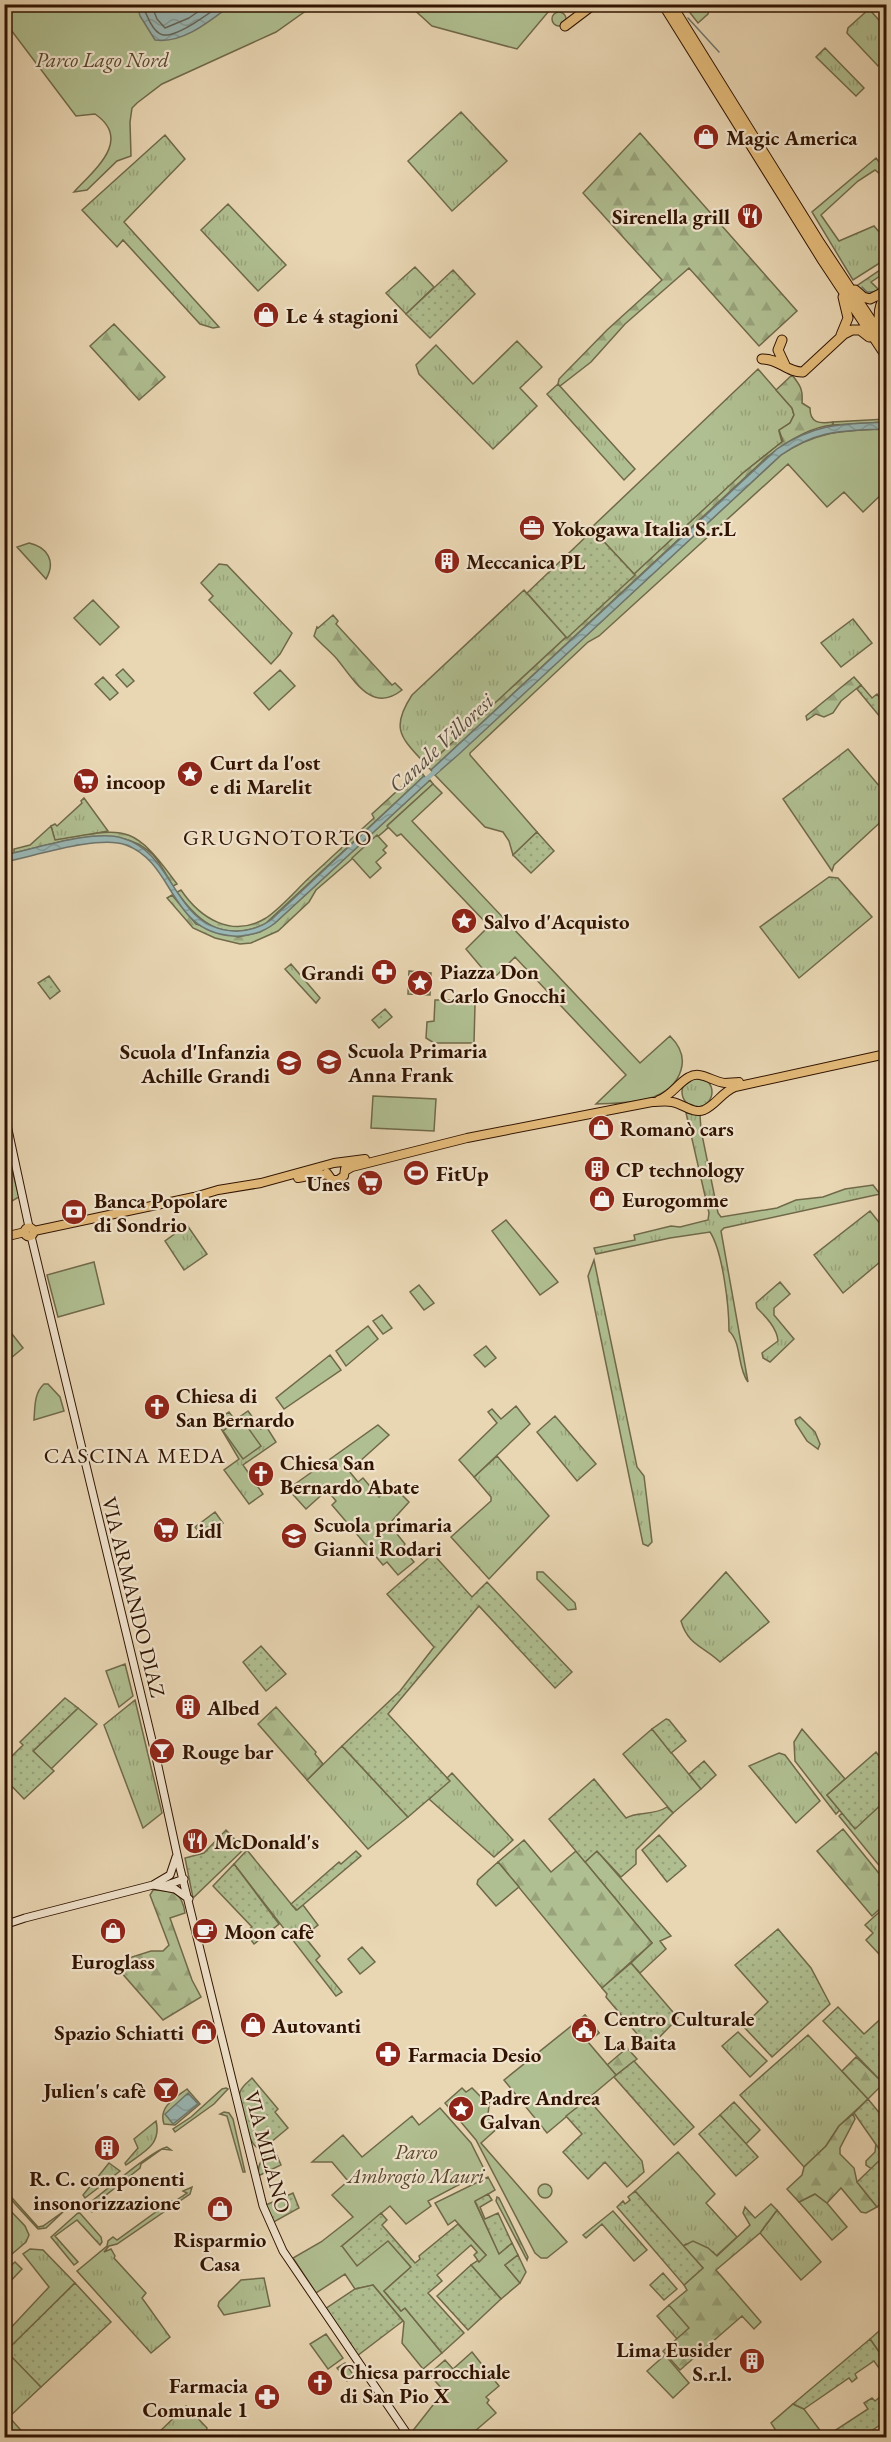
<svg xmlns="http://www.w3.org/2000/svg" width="891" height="2442" font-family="'EB Garamond',serif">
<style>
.grass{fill:url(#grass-tufts);stroke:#706949;stroke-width:1.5}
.forest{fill:url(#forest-firs);stroke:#706949;stroke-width:1.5}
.park{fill:#b0bf91;stroke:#706949;stroke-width:1.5}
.garden{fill:url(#garden-dots);stroke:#706949;stroke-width:1.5}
.water{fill:url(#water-waves);stroke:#6f756c;stroke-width:1.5}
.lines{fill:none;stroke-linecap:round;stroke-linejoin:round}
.shore{stroke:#64655a;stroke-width:1.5}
.stream{stroke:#6f756c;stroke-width:1.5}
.canal{stroke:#99b7b4;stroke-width:4.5}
.secondary-casing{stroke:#301301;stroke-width:9}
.primary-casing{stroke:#301301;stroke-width:10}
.highway-casing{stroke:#301301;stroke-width:11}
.secondary{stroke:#f1e4ce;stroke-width:7}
.primary{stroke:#e4bb7a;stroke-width:8}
.highway{stroke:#e4bb7a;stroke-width:9}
.labels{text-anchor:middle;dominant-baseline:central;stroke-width:4.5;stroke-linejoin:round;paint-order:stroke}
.park-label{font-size:21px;font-style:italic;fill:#56472c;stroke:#f1e4ce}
.poi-label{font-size:21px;font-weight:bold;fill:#301301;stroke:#f1e4ce;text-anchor:start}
.street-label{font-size:21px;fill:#301301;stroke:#f1e4ce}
.water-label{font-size:22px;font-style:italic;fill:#554c40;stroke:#f1e4ce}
.neighbourhood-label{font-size:22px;letter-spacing:1.5px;fill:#301301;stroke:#f1e4ce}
</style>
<defs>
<pattern id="grass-tufts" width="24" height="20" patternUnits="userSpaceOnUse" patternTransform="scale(1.5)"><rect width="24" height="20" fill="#b0bf91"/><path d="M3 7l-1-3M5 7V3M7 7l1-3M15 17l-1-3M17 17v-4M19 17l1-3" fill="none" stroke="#98a37b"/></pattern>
<pattern id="forest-firs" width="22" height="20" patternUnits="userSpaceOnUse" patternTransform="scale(1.5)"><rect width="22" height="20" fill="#b0bf91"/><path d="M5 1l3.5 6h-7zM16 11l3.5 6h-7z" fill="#98a37b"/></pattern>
<pattern id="garden-dots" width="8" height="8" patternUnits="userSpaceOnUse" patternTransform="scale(1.5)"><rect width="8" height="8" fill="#b0bf91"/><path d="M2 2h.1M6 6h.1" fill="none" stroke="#98a37b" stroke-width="1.8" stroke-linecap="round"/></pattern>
<pattern id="water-waves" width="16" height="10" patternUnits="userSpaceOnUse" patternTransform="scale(1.5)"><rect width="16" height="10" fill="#99b7b4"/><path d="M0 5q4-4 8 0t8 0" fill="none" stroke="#849c99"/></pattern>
</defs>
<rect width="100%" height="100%" fill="#e9d6b3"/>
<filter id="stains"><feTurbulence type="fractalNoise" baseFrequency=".00333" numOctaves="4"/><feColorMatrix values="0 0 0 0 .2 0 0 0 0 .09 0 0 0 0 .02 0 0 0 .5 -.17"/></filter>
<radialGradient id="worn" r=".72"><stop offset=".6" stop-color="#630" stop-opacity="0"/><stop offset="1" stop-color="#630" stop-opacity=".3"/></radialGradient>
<!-- grass -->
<path class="grass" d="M684,5H710L708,14L698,23Z
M869,9L886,28V58L878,66L847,33L848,28Z
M552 19a7 7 0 1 1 14 0a7 7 0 1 1-14 0Z
M825,48L864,88L856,96L816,57Z
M461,112L507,161L452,211L408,161Z
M165,135L185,159L124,222L219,327L213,328L200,324L123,240L117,247L82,210Z
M876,158L886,171V179L875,170L858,181L821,215L839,241L874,226L886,240V259L853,280L812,212Z
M228,204L286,265L258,291L201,230Z
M415,267L434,287L406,314L386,293Z
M517,341L542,367L520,388L537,406L493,449L419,374L416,365L436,345L473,384Z
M758,369L792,408L794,415L790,423L779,431L782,442L743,473L635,575L591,528Z
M558,384L635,469L624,480L547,394Z
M886,419V422L833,425V422Z
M219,564L227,565L292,633L280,654L271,664L209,600L213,596L201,583Z
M524,590L567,638L427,766C402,738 389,730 412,695Z
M853,619L872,643L841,667L821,643Z
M848,749L886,794V817L834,865L832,871L783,799Z
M84,798L108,831L55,841L51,826L55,824L57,826L82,803L81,801Z
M829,877L838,878L872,917L799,978L760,927Z
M291,964L320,998L316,1003L285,969Z
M682 1092a15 15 0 1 1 30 0a15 15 0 1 1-30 0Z
M686,1113L700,1115L701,1130L718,1213L721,1217L777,1208L796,1200L823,1197L845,1189L873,1185L880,1194L724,1228L721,1231L748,1382C737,1368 742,1343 729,1331C729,1307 723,1252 710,1232L670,1238L596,1254L594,1248L635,1240L634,1235L671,1226L680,1227L708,1220L709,1213Z
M870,1211L886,1231V1257L843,1293L814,1255Z
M187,1225L207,1254L184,1270L165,1241Z
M594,1260L637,1467L644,1476L652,1542L648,1546L643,1544L588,1276Z
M780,1282L790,1294L774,1308V1315L794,1339L770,1362L763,1358L762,1353L778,1341C777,1328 766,1317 757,1308L756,1303Z
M248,1411L261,1429L266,1426L276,1442L243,1465L263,1494L249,1504L224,1470L239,1459L216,1420L229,1412L235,1420Z
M555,1416L596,1464L577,1481L537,1432Z
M800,1417L815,1432L820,1444L818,1449L807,1441L796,1424L795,1420Z
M497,1456L549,1516L489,1579L451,1537L491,1501V1497L474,1477Z
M537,1572H543L575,1603L576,1609L568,1610L537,1579Z
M726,1572L769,1622L720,1662C703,1646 688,1645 681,1621Z
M125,1664L133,1696L119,1707L106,1671Z
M135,1700L162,1813L143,1828L104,1725Z
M652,1729L701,1789L673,1813L623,1754Z
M802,1729L845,1779L827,1795L840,1810L836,1814L795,1761L794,1742Z
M342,1746L408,1817L368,1849L307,1780Z
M779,1753L785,1755L820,1801L796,1823L749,1766Z
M452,1773L513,1840L494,1857L429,1799L449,1781L447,1778Z
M886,1800V1874L839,1816L842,1813L855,1828Z
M247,1850L296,1910L303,1905L318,1925L304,1936L320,1956L316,1960L342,1992L336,1996L234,1864Z
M597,1851L671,1936L660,1941L666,1949L640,1973L631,1963L652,1943L585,1862Z
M886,1906V1948L879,1954L866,1940L873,1933L865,1925Z
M738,2032L767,2061L750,2077L722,2046Z
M808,2035L868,2099L839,2126L826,2146L804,2167L740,2095Z
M226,2088L228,2089L214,2104L175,2132L173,2129L191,2117L222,2089Z
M734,2102L760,2130L746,2144L720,2115Z
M224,2112L229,2113L233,2119L245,2172H243L227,2116L220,2114Z
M156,2121C162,2145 143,2152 126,2165L125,2163L138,2148L134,2139Z
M167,2147L171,2150L162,2149L141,2164L140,2168L96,2203L98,2207L92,2212L87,2205C103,2193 151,2151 167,2147Z
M274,2149L281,2165L258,2176C257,2164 264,2154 274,2149Z
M678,2152L715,2194L706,2203L737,2237L716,2256L713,2252L686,2244L683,2246L635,2191Z
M109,2163L120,2171L85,2198L83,2195Z
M192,2187L190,2194L117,2244L109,2246L104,2252L111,2249L115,2256L114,2258L146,2293L142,2298L170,2337L151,2353L77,2271L107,2246L108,2241L113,2237L117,2240L171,2201H175L187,2193L183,2191Z
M5,2190L38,2227L43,2226L64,2211L46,2228L38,2229L5,2193Z
M815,2194L827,2203L847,2227L832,2240L799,2202Z
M4,2204L25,2226L29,2235L26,2242L5,2260Z
M777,2210L821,2262L801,2280L760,2233Z
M613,2211L647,2250L634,2261L602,2224L586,2238L583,2235Z
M79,2212L101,2237L102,2242L100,2245L77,2220L55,2236L78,2262L74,2265L51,2237Z
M30,2249L43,2250L75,2283L7,2351L41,2387L9,2417L27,2437H5L4,2335L49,2287L23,2254Z
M15,2262L22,2269L5,2287V2271Z
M264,2278L270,2306L224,2315L218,2306L219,2302L241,2280Z
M669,2305L690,2328L677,2339L657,2316Z
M886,2325V2362L870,2339Z
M186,2406L207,2428L206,2433L202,2437H154Z"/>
<!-- forest -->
<path class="forest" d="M640,133L797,311L759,346L689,268L625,324L591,362L560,386L558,384L559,379L607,330L662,280L583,193Z
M886,266V272L871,282L879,290L870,297L855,287Z
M114,324L165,377L139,400L90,346Z
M792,375C801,386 803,390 802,403L810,408C810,423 819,424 833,422V425C809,427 786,442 767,457L431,770L427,766L743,473L783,441L779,430L790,423L794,415L792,408L776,390Z
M333,615L338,621L336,624L392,685L395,683L402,690C372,714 354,680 337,659C330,651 321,644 314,636L317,627L318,628Z
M854,677L861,685L841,701L833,713L824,717L816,714L807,720L806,716Z
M420,770L424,776L265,924C225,942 200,925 177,892L181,890C200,918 232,939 266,918C282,907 296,890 310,877C332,857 353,837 374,818L372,814Z
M430,780L433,784L388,825L389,827L316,890L309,902L278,931L251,943L240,944L215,938L193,928L167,898L172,895L196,924L238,937L260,932L275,923Z
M51,826L55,840C126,828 132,822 177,884L173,886C167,876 161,864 153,855C118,819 56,844 14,853V849L30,845Z
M276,1707L316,1752L315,1754L323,1764L307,1780L258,1724Z
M843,1829L886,1882V1903L872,1916L817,1851Z
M524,1840L551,1872L576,1851L652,1943L602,1988L498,1862Z
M153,1890C173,1891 182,1891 185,1913L170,1918L192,1980L201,1997L163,2020L113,1963L151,1951H163L169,1945L150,1895Z
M627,2048L637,2059L616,2075L607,2065Z
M856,2057L880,2080L886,2074V2081L868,2099L842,2071Z
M853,2114L855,2119L840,2148V2154L854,2168L857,2182L877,2207L866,2213L861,2212L841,2188L827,2203L815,2194L799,2202L787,2189L802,2175L804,2167L826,2146L839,2126Z
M876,2143L884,2156L872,2169L866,2165V2161L875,2152Z
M538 2191a7 7 0 1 1 14 0a7 7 0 1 1-14 0Z
M497,2197L499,2198L528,2257L527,2260L496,2201Z
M771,2204L777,2210L760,2233L716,2270L761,2322L754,2329L742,2316L680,2370L663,2351L689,2328L669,2305L687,2290L684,2285L703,2268L683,2246L693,2241L708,2248L717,2256L750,2225L743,2213L745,2207L755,2218Z"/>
<!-- park -->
<path class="park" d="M5,5H314L276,32L162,84L137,103L132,108L130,122L131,156L117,161L87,190L74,192C94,170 133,140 95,114L76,116L5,22Z
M409,5H554L517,49L432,26Z
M879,429L886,438V490L863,512L844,492L827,507L788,464L599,636L588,642L470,753V755L537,832L513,855L509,841L503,832L485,827L435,775L781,455C815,432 839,431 879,429Z
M29,543C48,547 56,562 46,579L17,547Z
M93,600L119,627L100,645L74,618Z
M123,669L134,681L127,687L116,675Z
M280,670L295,686L269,710L254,693Z
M103,677L118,693L110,700L95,684Z
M433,784L442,793L412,821L640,1063L670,1036C679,1045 685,1057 681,1070C671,1104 625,1103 596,1104L626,1075L515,957L492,980L466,949L489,926L401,834L397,836L387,826Z
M377,835L387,846L383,850L386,853L376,862L381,868L370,878L352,858Z
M460,995L467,997L475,1005L474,1043H434L426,1038L427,1022L434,1021L435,1000H455Z
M373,1096L436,1099L434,1131L371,1128Z
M4,1138L19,1197L5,1205H4Z
M506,1220L558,1282L540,1295L492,1231Z
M94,1262L104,1304L58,1317L47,1275Z
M419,1285L434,1303L424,1310L410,1292Z
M382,1315L392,1328L383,1334L373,1321Z
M5,1325L23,1348L5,1363H4Z
M368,1326L378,1339L346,1366L336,1351Z
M486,1346L496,1358L485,1367L474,1355Z
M330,1355L341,1370L284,1409L276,1398Z
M44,1384H48L60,1397L64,1411L34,1420C35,1407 34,1393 44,1384Z
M516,1406L530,1424L474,1477L459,1460L497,1423L488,1412L492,1409L501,1419Z
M241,1418L261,1446L243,1459L223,1431Z
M378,1425L389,1435L349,1471L358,1482L363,1478L379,1497L393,1486L409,1502L389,1524L405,1544L402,1548L414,1562L398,1575L387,1562L383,1565L332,1505L336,1501L327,1490L306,1509L288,1489Z
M78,1708L97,1724L51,1769L33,1751Z
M498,1862L519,1887L496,1906L477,1884L478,1880Z
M362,1947L375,1962L360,1974L348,1959Z
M585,2015L599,2033L588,2042L616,2075L547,2133L504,2080Z
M462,2088L466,2092L472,2088L482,2098L488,2093L490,2098L488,2114L500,2126L481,2143L567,2242L547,2258H541L535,2253L476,2140L445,2103Z
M187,2089L200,2104L175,2125L164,2124C158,2107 175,2098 187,2089Z
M440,2108L471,2143L485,2171L428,2201L431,2206L406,2224L390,2206L342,2246L388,2240L411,2267L384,2291L401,2311L405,2308L442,2353L423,2369L402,2343L404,2322L373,2285L355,2289L345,2274L316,2293L293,2258L321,2242L353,2217L332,2195L348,2181L332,2162H312L343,2135L362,2157L412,2116L419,2125Z
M488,2177L495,2190L475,2202L499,2253L512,2243L518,2255L505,2265L520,2283L501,2299L471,2265L486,2255L455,2220L448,2225L435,2203Z
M326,2334L343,2358L328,2369L310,2344Z
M472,2352L499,2386L486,2397L489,2400L487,2403L496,2413L468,2437H414L411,2433L444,2391L429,2374L445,2360L453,2369Z
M665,2355L689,2383L673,2398L647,2371Z
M345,2363L354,2376L347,2381L337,2368Z
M793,2404L804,2409L825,2437H780L771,2423Z"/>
<!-- garden -->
<path class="garden" d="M453,270L475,294L430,338L406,314Z
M593,530L635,575L567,638L527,593Z
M861,685L872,698L877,694L886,707V715L881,718L857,689Z
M537,832L554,851L531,873L513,855Z
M409,971L431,973L430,995L408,994Z
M49,976L60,991L50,999L38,983Z
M385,1009L392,1017L379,1028L372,1020Z
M215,1512L223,1523L203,1538L195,1527Z
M433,1554L472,1597L487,1582L572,1672L555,1688L479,1606L388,1714L450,1781L408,1817L342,1746L400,1691L434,1647L387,1594Z
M261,1646L286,1674L266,1691L243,1662Z
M65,1698L78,1708L33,1751L54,1771L24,1799L5,1779V1763L23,1745L20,1742Z
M666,1719L669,1720L686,1741L671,1753L652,1729Z
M876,1752L886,1765V1800L855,1829L827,1795Z
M704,1761L716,1775L701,1789L689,1774Z
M594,1779L626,1818C637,1811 654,1816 667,1807L673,1813L636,1850V1864L621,1877L597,1851L585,1862L549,1819Z
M226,1830L244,1849L193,1898L185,1858L204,1853Z
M659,1835L686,1866L667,1882L642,1850Z
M356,1851L361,1856L297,1910L291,1904L339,1862L341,1864Z
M234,1864L279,1924L254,1944L245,1932L252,1927L213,1886Z
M778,1929L811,1968L830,2004L772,2057L743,2026L768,2002L735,1965Z
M631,1963L678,2018L649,2048L606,1997L607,1994L602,1988Z
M838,2007L864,2034L886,2014V2074L880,2080L823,2021Z
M585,2015L599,2033L588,2042L573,2025Z
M634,2061L694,2127L674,2145L614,2077Z
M252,2078L278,2109L275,2112L288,2128L271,2142L258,2148C249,2145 237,2102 240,2092C242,2086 248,2082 252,2078Z
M588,2099L642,2161L644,2172L627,2187L605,2162L588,2179L563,2152L582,2134L566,2116Z
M868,2099L886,2121V2198L877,2207L857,2182L884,2156L854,2113Z
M720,2115L758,2157L736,2176L699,2134Z
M635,2191L703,2268L684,2285L617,2207L623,2201L625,2204L630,2200L628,2197Z
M293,2193L299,2208L272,2223L266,2205Z
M488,2194L492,2200L480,2207L485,2219L498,2213L512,2243L499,2254L475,2201Z
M381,2213L387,2220L382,2225L415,2263L420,2259L419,2256L458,2224L486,2255L479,2262L474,2255L477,2252L471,2245L437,2275L442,2281L428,2293L464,2333L442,2353L405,2308L401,2311L384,2291L411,2267L388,2241L357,2266L342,2246Z
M518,2255L526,2272L520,2283L505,2265Z
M471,2265L501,2299L468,2330L437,2296Z
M663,2273L677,2289L664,2300L650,2285Z
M75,2283L111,2322L41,2387L6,2351Z
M373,2285L403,2321L357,2356L325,2309L355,2289Z
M870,2339L886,2362V2378L874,2361L855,2374L857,2378L852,2382L849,2378L804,2409L793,2404Z
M886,2392V2421L862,2437H825L868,2409L864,2403L872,2398L875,2401Z"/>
<!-- water -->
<path class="water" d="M137,5V4L231,5C210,21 183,44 155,40L140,16Z
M886,422V429C843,431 819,429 781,455L458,755L435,775L431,770L777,449C816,423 842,424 886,422Z
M424,776L429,781L275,923C264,932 248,937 233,936C169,932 175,863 126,845C98,835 35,856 5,862V855C34,849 95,829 122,838C176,853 172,927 233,931C247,932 262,927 272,919Z
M188,2093L198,2104L173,2124L165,2114Z"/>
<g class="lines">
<!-- shore -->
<path class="shore" d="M143,4C145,13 153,33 163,35C178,37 210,13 221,4
M151,4L157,19L165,28L189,18L209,4"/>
<!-- stream -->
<path class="stream" d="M688,18L719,52
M862,287L867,292H874
M886,307L885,321L886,326"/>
<!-- canal -->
<path class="canal" d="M424,781L438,769"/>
<!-- secondary casing -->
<g class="secondary-casing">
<path id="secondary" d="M4,1111L29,1227
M31,1236L156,1757L180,1868L263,2206L283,2251L410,2438
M153,1885L175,1889L189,1899
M164,1886L184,1879
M4,1925L25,1918L153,1885L170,1875L176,1857"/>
</g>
<!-- primary casing -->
<g class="primary-casing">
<path id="primary" d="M659,1100C672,1095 678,1083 689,1077C701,1070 712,1082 725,1083C729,1083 735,1082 739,1082
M345,1171L352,1167L467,1138L652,1102C659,1102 665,1101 672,1102C683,1104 693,1114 704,1110C716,1105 722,1092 735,1087L886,1054
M327,1173L332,1180H338L344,1176L345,1169
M298,1178L319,1174L328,1175
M191,1198L218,1190L261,1183L334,1163L365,1159
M24.5 1232a4.5 4.5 0 1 1 9 0a4.5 4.5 0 1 1-9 0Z
M34,1231L194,1197
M4,1237L25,1232"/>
</g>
<!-- highway casing -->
<g class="highway-casing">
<path id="highway" d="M663,4L823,261L886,356
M671,4L818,240L886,343
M565,26L594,4
M855,290L863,297L870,299L886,291
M884,333C876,319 878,307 886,294
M841,335L848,318L843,297
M782,340L778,350L785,365
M762,359C778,358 788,373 803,372L844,334L852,330H860L869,337"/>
</g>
<!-- secondary -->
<use href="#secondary" class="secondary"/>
<!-- primary -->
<use href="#primary" class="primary"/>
<!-- highway -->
<use href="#highway" class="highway"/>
</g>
<!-- icons -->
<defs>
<g id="shop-disc" transform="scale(1.35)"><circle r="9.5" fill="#8f2418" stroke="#f1e4ce"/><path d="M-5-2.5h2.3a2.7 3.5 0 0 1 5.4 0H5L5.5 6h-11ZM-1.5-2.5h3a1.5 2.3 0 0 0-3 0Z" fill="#fff"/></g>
<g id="restaurant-disc" transform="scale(1.35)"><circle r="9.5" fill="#8f2418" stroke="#f1e4ce"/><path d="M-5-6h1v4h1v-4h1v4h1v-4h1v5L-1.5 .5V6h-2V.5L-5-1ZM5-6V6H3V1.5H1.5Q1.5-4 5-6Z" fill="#fff"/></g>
<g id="office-disc" transform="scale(1.35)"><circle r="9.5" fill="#8f2418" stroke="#f1e4ce"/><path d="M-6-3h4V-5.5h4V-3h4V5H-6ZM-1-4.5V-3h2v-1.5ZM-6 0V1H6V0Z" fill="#fff"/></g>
<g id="building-disc" transform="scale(1.35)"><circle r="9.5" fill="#8f2418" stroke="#f1e4ce"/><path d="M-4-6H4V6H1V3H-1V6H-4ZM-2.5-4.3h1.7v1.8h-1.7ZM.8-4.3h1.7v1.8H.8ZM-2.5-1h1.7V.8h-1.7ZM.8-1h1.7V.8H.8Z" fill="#fff"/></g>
<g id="sight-disc" transform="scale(1.35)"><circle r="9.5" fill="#8f2418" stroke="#f1e4ce"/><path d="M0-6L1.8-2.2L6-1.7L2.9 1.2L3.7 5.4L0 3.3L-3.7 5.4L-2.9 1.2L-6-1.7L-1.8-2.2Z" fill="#fff"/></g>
<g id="supermarket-disc" transform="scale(1.35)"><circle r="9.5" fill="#8f2418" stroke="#f1e4ce"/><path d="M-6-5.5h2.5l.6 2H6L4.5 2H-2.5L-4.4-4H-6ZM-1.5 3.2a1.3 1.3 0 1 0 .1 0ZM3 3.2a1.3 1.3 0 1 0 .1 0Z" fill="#fff"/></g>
<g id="pharmacy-disc" transform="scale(1.35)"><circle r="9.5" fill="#8f2418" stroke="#f1e4ce"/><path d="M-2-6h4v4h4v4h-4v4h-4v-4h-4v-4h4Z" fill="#fff"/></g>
<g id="school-disc" transform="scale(1.35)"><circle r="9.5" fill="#8f2418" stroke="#f1e4ce"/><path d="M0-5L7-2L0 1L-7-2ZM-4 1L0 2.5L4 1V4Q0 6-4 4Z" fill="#fff"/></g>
<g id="stadium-disc" transform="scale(1.35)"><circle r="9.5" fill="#8f2418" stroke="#f1e4ce"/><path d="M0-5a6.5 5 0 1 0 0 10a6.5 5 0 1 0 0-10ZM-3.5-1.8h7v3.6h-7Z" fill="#fff"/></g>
<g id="bank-disc" transform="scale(1.35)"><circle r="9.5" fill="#8f2418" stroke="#f1e4ce"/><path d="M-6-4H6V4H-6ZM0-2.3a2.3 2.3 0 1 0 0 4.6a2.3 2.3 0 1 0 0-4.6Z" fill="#fff"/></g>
<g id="church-disc" transform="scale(1.35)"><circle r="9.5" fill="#8f2418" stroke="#f1e4ce"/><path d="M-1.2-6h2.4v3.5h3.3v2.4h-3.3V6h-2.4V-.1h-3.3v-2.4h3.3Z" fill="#fff"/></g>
<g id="bar-disc" transform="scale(1.35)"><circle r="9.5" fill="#8f2418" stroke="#f1e4ce"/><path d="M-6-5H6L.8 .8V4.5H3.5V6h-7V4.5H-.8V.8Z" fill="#fff"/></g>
<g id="cafe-disc" transform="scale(1.35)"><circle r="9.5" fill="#8f2418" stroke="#f1e4ce"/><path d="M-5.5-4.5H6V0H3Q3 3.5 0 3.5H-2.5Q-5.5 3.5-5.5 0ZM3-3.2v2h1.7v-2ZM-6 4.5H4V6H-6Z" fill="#fff"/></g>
<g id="civic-disc" transform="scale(1.35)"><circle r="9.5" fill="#8f2418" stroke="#f1e4ce"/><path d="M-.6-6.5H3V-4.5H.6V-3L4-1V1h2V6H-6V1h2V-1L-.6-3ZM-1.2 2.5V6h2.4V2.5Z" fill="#fff"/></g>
</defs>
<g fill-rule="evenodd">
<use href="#shop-disc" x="706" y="137"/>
<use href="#restaurant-disc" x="750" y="216"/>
<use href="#shop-disc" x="266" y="315"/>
<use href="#office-disc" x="532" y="528"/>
<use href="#building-disc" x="447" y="561"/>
<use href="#sight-disc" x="190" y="774"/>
<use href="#supermarket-disc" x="86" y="781"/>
<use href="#sight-disc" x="464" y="921"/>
<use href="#pharmacy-disc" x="384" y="972"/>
<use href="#sight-disc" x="420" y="983"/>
<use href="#school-disc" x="329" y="1062"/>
<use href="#school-disc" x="289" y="1063"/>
<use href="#shop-disc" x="601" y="1128"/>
<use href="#building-disc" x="597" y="1169"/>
<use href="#stadium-disc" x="416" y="1173"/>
<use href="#supermarket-disc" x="370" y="1183"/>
<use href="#shop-disc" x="602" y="1199"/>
<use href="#bank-disc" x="74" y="1212"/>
<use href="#church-disc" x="157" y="1407"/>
<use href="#church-disc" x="261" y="1474"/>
<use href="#supermarket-disc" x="166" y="1530"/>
<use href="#school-disc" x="294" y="1536"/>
<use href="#building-disc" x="188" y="1707"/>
<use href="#bar-disc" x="162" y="1751"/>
<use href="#restaurant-disc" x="195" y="1841"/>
<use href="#shop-disc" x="113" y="1931"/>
<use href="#cafe-disc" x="205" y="1931"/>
<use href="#shop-disc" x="253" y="2025"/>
<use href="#civic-disc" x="584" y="2030"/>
<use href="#shop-disc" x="204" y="2032"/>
<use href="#pharmacy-disc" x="388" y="2054"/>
<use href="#bar-disc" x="166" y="2090"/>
<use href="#sight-disc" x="461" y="2109"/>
<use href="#building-disc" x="107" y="2148"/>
<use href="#shop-disc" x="220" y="2209"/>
<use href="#building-disc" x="752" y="2361"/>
<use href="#church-disc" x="320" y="2383"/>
<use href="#pharmacy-disc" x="267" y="2397"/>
</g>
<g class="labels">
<!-- park labels -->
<g class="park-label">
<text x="102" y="59">Parco Lago Nord</text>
<text x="416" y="2151">Parco<tspan x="416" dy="24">Ambrogio Mauri</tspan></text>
</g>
<!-- poi labels -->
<g class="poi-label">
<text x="726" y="137">Magic America</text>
<text x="730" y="216" text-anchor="end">Sirenella grill</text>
<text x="286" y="315">Le 4 stagioni</text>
<text x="552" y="528">Yokogawa Italia S.r.L</text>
<text x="466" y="561">Meccanica PL</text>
<text x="210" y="762">Curt da l'ost<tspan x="210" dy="24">e di Marelit</tspan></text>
<text x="106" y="781">incoop</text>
<text x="484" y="921">Salvo d'Acquisto</text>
<text x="440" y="971">Piazza Don<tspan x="440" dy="24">Carlo Gnocchi</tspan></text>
<text x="364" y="972" text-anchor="end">Grandi</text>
<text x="348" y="1050">Scuola Primaria<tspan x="348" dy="24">Anna Frank</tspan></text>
<text x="270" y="1051" text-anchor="end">Scuola d'Infanzia<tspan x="270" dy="24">Achille Grandi</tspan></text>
<text x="620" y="1128">Romanò cars</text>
<text x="616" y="1169">CP technology</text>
<text x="436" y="1173">FitUp</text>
<text x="350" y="1183" text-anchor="end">Unes</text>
<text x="622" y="1199">Eurogomme</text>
<text x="94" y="1200">Banca Popolare<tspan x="94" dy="24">di Sondrio</tspan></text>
<text x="176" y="1395">Chiesa di<tspan x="176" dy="24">San Bernardo</tspan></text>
<text x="280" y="1462">Chiesa San<tspan x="280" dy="24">Bernardo Abate</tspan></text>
<text x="314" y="1524">Scuola primaria<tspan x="314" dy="24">Gianni Rodari</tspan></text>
<text x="186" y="1530">Lidl</text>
<text x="207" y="1707">Albed</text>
<text x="182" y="1751">Rouge bar</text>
<text x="214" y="1841">McDonald's</text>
<text x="224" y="1931">Moon cafè</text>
<text x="113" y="1961" text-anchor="middle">Euroglass</text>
<text x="604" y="2018">Centro Culturale<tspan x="604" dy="24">La Baita</tspan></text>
<text x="272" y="2025">Autovanti</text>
<text x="184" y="2032" text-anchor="end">Spazio Schiatti</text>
<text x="408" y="2054">Farmacia Desio</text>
<text x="146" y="2090" text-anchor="end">Julien's cafè</text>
<text x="480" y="2097">Padre Andrea<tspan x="480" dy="24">Galvan</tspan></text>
<text x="107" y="2178" text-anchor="middle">R. C. componenti<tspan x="107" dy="24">insonorizzazione</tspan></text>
<text x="220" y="2239" text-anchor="middle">Risparmio<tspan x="220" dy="24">Casa</tspan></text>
<text x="732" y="2349" text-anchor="end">Lima Eusider<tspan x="732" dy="24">S.r.l.</tspan></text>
<text x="340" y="2371">Chiesa parrocchiale<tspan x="340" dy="24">di San Pio X</tspan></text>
<text x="248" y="2385" text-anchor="end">Farmacia<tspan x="248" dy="24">Comunale 1</tspan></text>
</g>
<!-- street labels -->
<g class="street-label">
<text transform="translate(134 1597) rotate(76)">VIA ARMANDO DIAZ</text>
<text transform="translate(268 2152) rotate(75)">VIA MILANO</text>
</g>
<!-- water labels -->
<g class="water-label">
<text transform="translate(441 743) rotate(-43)">Canale Villoresi</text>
</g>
<!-- neighbourhood labels -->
<g class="neighbourhood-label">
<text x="278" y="837">GRUGNOTORTO</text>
<text x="135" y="1455">CASCINA MEDA</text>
</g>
</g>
<!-- margin -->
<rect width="891" height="2442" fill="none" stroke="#e9d6b3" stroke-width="24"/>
<rect x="6" y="6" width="879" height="2430" fill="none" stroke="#301301" stroke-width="3"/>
<rect x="12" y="12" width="867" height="2418" fill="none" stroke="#301301" stroke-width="1.5"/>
<rect width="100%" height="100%" filter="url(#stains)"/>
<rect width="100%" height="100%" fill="url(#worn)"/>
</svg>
